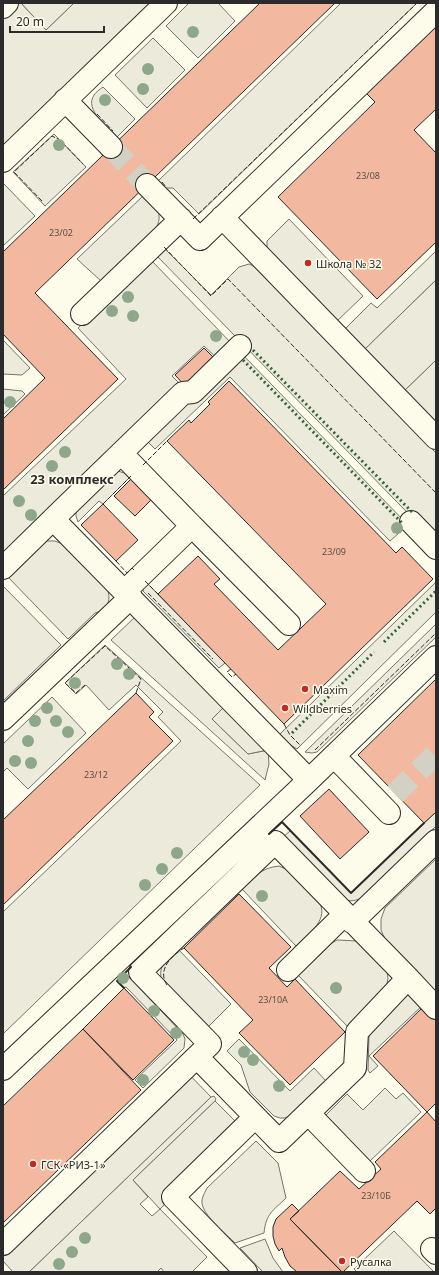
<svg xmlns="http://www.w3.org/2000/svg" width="439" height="1275" font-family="'Noto Sans',sans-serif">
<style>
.green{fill:#ecebdb;stroke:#74746e}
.parking{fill:#eceadb;stroke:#74746e}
.building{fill:#f2b8a0;stroke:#2b2b2b}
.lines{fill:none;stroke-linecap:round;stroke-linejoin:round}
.minor-tunnel{stroke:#d3d1c4;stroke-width:22;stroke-dasharray:22 11;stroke-linecap:butt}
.minor-casing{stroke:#2b2b2b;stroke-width:24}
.minor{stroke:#fdfbea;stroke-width:22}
.hedge{stroke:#34623c;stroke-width:3;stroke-dasharray:2 3;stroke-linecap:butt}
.fence{stroke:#2b2b2b;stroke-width:1;stroke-dasharray:5 2;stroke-linecap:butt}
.wall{stroke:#2b2b2b;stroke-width:2}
.tree{fill:#8ea78a}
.poi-dot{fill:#c62828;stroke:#fdfbea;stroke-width:1.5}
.labels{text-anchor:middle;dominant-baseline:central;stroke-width:3;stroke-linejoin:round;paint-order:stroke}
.number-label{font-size:9px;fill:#5d4e48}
.poi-label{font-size:11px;fill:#2b2b2b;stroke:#fdfbea;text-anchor:start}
.quarter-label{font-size:13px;font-weight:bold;fill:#2b2b2b;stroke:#fdfbea}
</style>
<rect width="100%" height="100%" fill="#fdfbea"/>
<!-- green -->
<path class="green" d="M14,3H21L46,30L74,3H151L3,146V13Z
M189,3H218L235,21L198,58L166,26Z
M341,3H417L199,214L173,188H162L156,183Z
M153,38L185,70L147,108L115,75Z
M103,87L135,119L117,137C108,127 84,110 94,95C96,92 100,89 103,87Z
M54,134L86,167L45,206L13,172Z
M3,183L35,216L3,246Z
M144,195C158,210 165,214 153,234L101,281L77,259Z
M289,219L363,296L335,323L267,250V241Z
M164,248L211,295L239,267L249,264L257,268L436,453V542L156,255Z
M436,251V280L363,351L343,331L371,303L377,308Z
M151,260L234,346L219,360L204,346L172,376L182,386L3,554V496L126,379L78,328Z
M3,340L30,368L22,375L3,374Z
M240,352L408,525L390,541L230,377L155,449L148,442Z
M436,360V426L403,392Z
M3,389L22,391L25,394L3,415Z
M118,471L124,473L129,478L103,504L99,501L78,522L76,516V509Z
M46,541H55L65,545L106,586C112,599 109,609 95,613L68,639L5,574Z
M144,580L225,663L219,668L143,591Z
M436,582V612L297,749L289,744L279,735Z
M3,586L61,645L3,701Z
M136,616L226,705L212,719L248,754L268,750L269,764L265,780L111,640Z
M436,624V637L317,752L312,753L305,752Z
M105,645L260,785L3,1034V912L181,741L158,717L163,712L136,685L109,710L86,685L76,694L65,683Z
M52,697L86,733L28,789L7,768L3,772V744Z
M436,812V826L363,897C356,901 351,902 343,899L283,837L290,831L351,893Z
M436,859V992L385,939L381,930V919L385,908Z
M279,866C293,872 296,876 306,887C310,891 315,895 318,900C331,919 308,934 296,946L242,889C255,877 260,868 279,866Z
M337,940L358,941L387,970L388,979L386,988L349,1028L298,975L332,943Z
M178,949L231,1004L206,1029L163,984C156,966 166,961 178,949Z
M125,973L183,1034L185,1039L184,1048L143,1088L135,1080L177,1040L126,987L124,988L117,981Z
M409,988L424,1004L369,1056L378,1066L370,1073L368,1070L369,1035Z
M239,1039L290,1091L314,1068L327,1082L291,1115L285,1118H280L274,1116L250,1092L241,1065L227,1051Z
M385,1088L396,1099L403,1093L421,1112L370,1161L326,1115L347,1094L363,1110Z
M214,1096L216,1099L215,1101L133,1180L148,1197L140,1204L152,1216L160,1209L207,1257L192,1272H164L161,1268L157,1272H29L211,1097Z
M256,1141L278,1163L286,1198C273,1211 266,1213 264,1233L235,1243C227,1235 206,1217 203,1207C200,1200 204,1194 207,1188Z
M394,1231L434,1272H357L354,1269Z
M265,1239L273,1258L283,1272H263L240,1248Z"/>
<!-- parking -->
<path class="parking" d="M21,3H74L46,30Z
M436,280V360L403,392L363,351Z
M226,705L268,750L248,754L212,719Z
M184,1069L211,1097L29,1272H13L3,1261V1244Z
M215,1101L243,1129L160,1209L133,1180Z"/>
<!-- building -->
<path class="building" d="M260,3H335L35,293L118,379L3,490V419L45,378L3,334V252Z
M436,25V109L414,130L436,153V242L377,299L278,197L375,102L366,93Z
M204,348L217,361L188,389L175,375Z
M229,381L396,553L402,547L433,579L284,724L158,594L198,556L220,579L214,584L278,650L326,604L167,441L189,420L191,423L210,404L208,402Z
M131,479L151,500L135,516L114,496Z
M103,504L138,540L116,561L81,525Z
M436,679V812L424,823L358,755Z
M136,693L154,712L149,717L173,741L3,905V820Z
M329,789L369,832L340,859L300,816Z
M239,894L291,947L269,968L287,987L295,979L345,1032L290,1085L239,1033L253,1020L184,948Z
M124,988L174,1040L133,1080L83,1029Z
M423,1007L436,1020V1103L427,1112L373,1056Z
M83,1029L141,1090L3,1223V1106Z
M427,1112L436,1122V1208L430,1214L417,1201L343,1272H342L290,1219L340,1171L359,1189L381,1169L375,1162Z
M292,1204L299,1211L290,1219L342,1272H297L290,1266L285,1257L282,1248L279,1251L275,1244L273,1236V1227L276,1219Z"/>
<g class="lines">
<!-- minor-tunnel -->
<path class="minor-tunnel" d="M111,147L147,185
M395,794L436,754"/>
<!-- minor casing -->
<g class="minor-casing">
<path id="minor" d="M3,7L7,3
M65,100L111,147
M3,161L166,3
M147,185L200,239L436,11
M222,217L436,438
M82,314L181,219
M121,453L192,526L125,591
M53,519L183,393L193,392L240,346
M411,522L436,548
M192,526L289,624
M3,568L53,519L309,780
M3,719L131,597
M334,756L389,813
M352,922L436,841
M288,970L345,914
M408,978L436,1008
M3,1069L309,780L436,657
M308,1113L364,1171
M3,1244L210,1044L140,972L275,842L408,978L357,1032L355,1068L279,1141L197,1057
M432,1249L436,1253
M246,1272L173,1197L255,1117"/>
</g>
<!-- minor -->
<use href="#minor" class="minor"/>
<!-- hedge -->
<path class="hedge" d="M253,350L413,513
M243,360L402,523
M384,642L436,591
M292,733L374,652"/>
<!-- fence -->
<path class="fence" d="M97,114L113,131
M162,182L166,187
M42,201L14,172L52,136L60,140L83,164
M193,219L417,3
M164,247L211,296L228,279L436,493
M143,465L167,441
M103,504L131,476
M116,561L127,573L132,568L134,570
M145,581L158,594
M148,593L213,659
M231,669L227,672L232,677L236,674
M85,685L76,693L65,683L105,646L141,679L136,693
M284,724L290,735L300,745
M315,750L436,633
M167,985C157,970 171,956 184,948"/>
<!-- wall -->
<path class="wall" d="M269,834L282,822L351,893L424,823
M124,988L117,981L131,967"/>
</g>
<!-- trees -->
<g class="tree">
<circle cx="193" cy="32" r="6"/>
<circle cx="148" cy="69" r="6"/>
<circle cx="143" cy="89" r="6"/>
<circle cx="105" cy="100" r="6"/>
<circle cx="59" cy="145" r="6"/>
<circle cx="128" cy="297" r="6"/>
<circle cx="112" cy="311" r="6"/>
<circle cx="133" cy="316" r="6"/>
<circle cx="216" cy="336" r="6"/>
<circle cx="10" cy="402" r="6"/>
<circle cx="65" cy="452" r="6"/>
<circle cx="52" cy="466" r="6"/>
<circle cx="19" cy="501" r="6"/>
<circle cx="31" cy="515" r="6"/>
<circle cx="397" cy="528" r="6"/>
<circle cx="117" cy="664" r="6"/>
<circle cx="129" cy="674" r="6"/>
<circle cx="75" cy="683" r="6"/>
<circle cx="47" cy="708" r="6"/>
<circle cx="35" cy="721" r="6"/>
<circle cx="56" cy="721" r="6"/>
<circle cx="68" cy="732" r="6"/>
<circle cx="28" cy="741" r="6"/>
<circle cx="15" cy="761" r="6"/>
<circle cx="31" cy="763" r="6"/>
<circle cx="177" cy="853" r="6"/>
<circle cx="162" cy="869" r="6"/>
<circle cx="145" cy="885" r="6"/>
<circle cx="262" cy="896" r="6"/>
<circle cx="123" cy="978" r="6"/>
<circle cx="336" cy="988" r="6"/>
<circle cx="154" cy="1011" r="6"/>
<circle cx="176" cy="1033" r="6"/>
<circle cx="244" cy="1052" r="6"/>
<circle cx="253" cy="1060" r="6"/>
<circle cx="143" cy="1080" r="6"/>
<circle cx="279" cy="1086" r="6"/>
<circle cx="85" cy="1238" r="6"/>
<circle cx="72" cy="1252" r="6"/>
<circle cx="59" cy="1264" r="6"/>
</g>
<!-- markers -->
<g class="poi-dot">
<circle cx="308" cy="263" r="4"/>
<circle cx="305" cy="689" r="4"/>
<circle cx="285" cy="708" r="4"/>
<circle cx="33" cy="1164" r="4"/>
<circle cx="342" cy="1261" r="4"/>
</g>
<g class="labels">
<!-- number labels -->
<g class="number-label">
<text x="368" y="175">23/08</text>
<text x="61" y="232">23/02</text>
<text x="334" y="551">23/09</text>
<text x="96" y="774">23/12</text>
<text x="273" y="999">23/10А</text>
<text x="376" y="1195">23/10Б</text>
</g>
<!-- poi labels -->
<g class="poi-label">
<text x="316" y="263">Школа № 32</text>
<text x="313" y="689">Maxim</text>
<text x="293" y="708">Wildberries</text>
<text x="41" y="1164">ГСК «РИЗ-1»</text>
<text x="350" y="1261">Русалка</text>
</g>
<!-- quarter labels -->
<g class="quarter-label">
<text x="72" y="479">23 комплекс</text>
</g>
</g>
<!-- border -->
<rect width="439" height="1275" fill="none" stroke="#2b2b2b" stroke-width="8"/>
<!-- scale -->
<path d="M10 26v6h94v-6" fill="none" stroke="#2b2b2b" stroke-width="2"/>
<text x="16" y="26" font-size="12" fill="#2b2b2b" stroke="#fdfbea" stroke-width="3" paint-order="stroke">20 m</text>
</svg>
